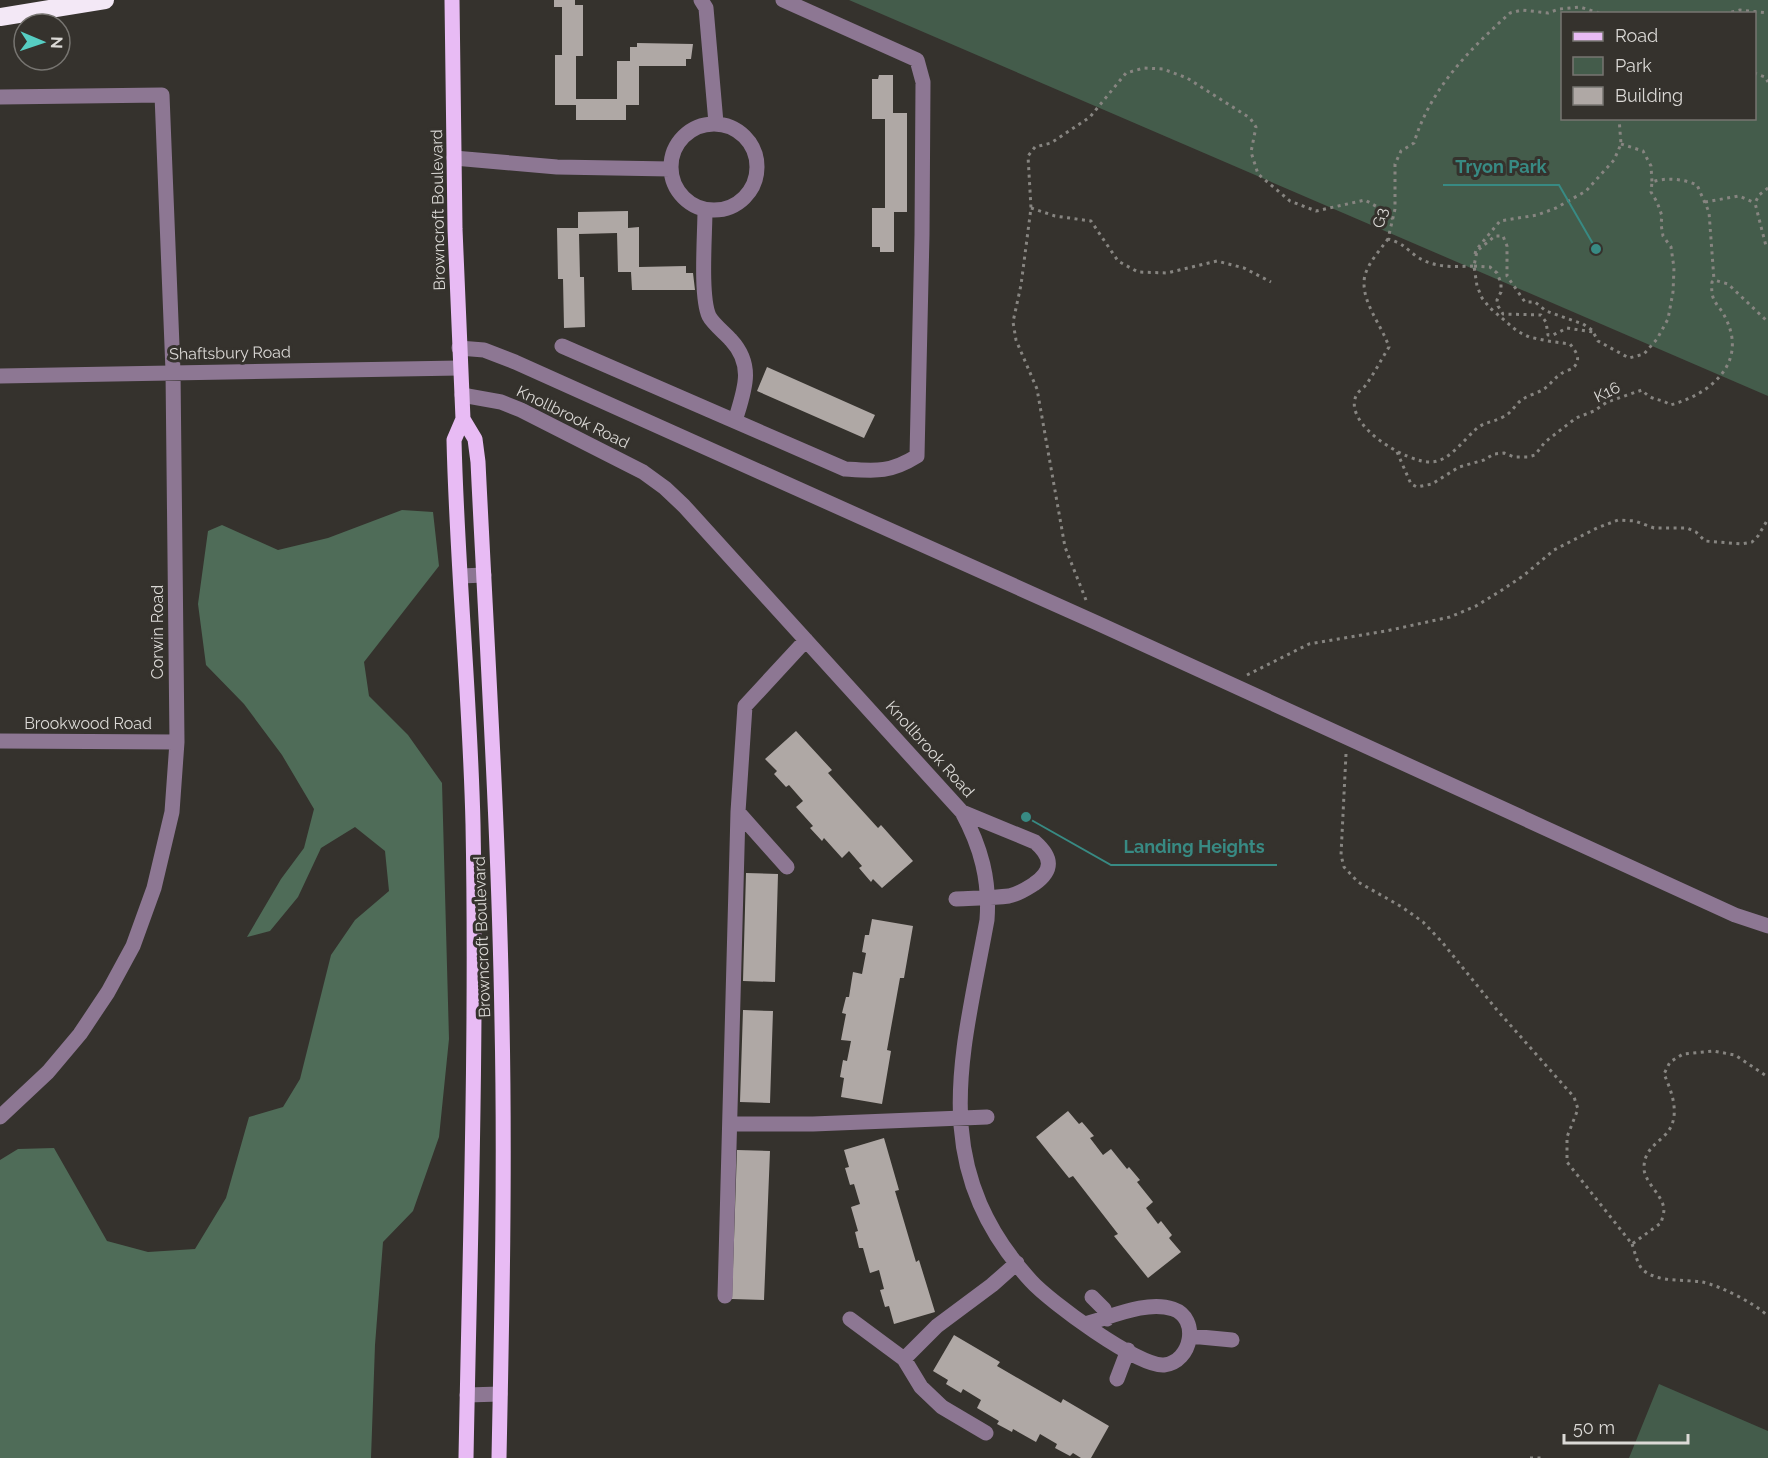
<svg xmlns="http://www.w3.org/2000/svg" width="1768" height="1458" font-family="Raleway,sans-serif">
<style>
.green{fill:#445c4b;fill-rule:evenodd}
.forest{fill:#4f6c58}
.building{fill:#afa8a5}
.lines{fill:none;stroke-linecap:round;stroke-linejoin:round}
.path{stroke:#878581;stroke-width:3;stroke-dasharray:3 4.5;stroke-linecap:butt}
.minor{stroke:#8d7793;stroke-width:15}
.major{stroke:#e8bbf4;stroke-width:15}
.highway{stroke:#f3e8f6;stroke-width:18}
.labels{text-anchor:middle;dominant-baseline:central;stroke-width:6;stroke-linejoin:round;paint-order:stroke}
.street-label{font-size:16px;fill:#dbd9d6;stroke:#35322d}
.leader{fill:none;stroke:#388a83;stroke-width:2}
.callout-dot{fill:#388a83;stroke:#35322d;stroke-width:2}
.callout-label{font-size:18px;text-anchor:middle;font-weight:bold;fill:#388a83;stroke:#35322d;stroke-width:6;stroke-linejoin:round;paint-order:stroke}
</style>
<rect width="100%" height="100%" fill="#35322d"/>
<!-- green -->
<path class="green" d="M849,0H1768V396ZM1562,14H1754V118H1562Z
M1659,1384L1768,1431V1458H1629Z"/>
<!-- forest -->
<path class="forest" d="M402,510L433,512L439,566L364,662L369,696L408,735L442,783L449,1039L439,1137L413,1211L383,1242L375,1345L371,1458H0V1160L18,1149L54,1148L107,1241L148,1252L195,1249L226,1198L249,1117L283,1107L300,1079L331,955L355,920L389,891L385,851L355,827L321,848L298,897L270,931L247,937L281,879L304,848L314,809L282,755L244,704L206,665L198,604L208,531L222,525L278,550L328,538Z"/>
<!-- building -->
<path class="building" d="M554,0H575V5H583V56H576V99H617V61H630V47H637V43L693,44L691,59H686V66H639V105H626V120H576V105H555V55H562V7H554Z
M879,75H893V113H907V212H894V252H880V247H872V208H885V119H872V79H878Z
M628,211V228L639,227V267L686,266V273H693L695,290H632L631,272H618L617,233L579,234L580,277H584L585,327L564,328L563,279H558L557,228H578V212Z
M767,367L875,415L864,438L757,391Z
M796,731L832,770L828,773L878,828L881,825L913,861L882,888L873,879L871,882L859,868L862,866L849,851L842,858L824,838L822,841L810,828L813,826L796,807L803,801L789,785L786,787L774,774L777,771L765,759Z
M746,873L778,874L775,982L743,981Z
M872,919L913,926L904,978H900L887,1050L891,1051L882,1104L841,1097L844,1078L840,1077L843,1060L847,1061L851,1041L841,1040L846,1014L842,1013L846,997H849L853,972L862,974L866,953L862,952L865,935H869Z
M743,1010L773,1011L770,1103L740,1102Z
M1068,1111L1079,1124L1082,1122L1094,1136L1090,1138L1103,1155L1111,1149L1127,1169L1129,1167L1140,1180L1137,1182L1153,1202L1146,1208L1158,1224L1161,1221L1172,1235L1169,1238L1181,1252L1148,1278L1114,1236L1118,1234L1073,1176L1069,1178L1036,1137Z
M884,1138L899,1190L895,1191L916,1262L919,1260L935,1312L894,1324L889,1306L885,1307L880,1290L884,1289L879,1270L870,1273L863,1248H859L855,1232L858,1231L851,1207L860,1204L854,1184L850,1185L845,1168L849,1167L844,1150Z
M737,1150L770,1151L764,1300L732,1299Z
M954,1335L1000,1362L997,1366L1061,1403L1063,1399L1109,1426L1091,1458H1081L1073,1453L1070,1456L1055,1448L1057,1444L1040,1434L1036,1442L1013,1429L1012,1432L997,1424L999,1421L977,1408L981,1400L963,1389L961,1393L946,1384L948,1380L933,1371Z"/>
<g class="lines">
<!-- path -->
<path class="path" d="M1724,14L1740,10L1768,13
M1754,73L1765,77L1768,82
M1621,144L1643,151L1651,166L1652,182
M1768,188L1759,195L1755,203L1766,246L1768,247
M1705,202L1739,196L1755,203
M1031,208L1055,216L1091,221L1118,261L1138,272L1167,273L1217,261L1244,268L1271,282
M1388,239C1380,250 1369,262 1365,275C1359,300 1382,325 1389,347C1381,360 1374,374 1365,386C1363,389 1357,392 1356,396C1343,425 1407,463 1431,462C1448,462 1463,441 1475,430C1485,421 1492,423 1503,417C1512,413 1515,404 1523,399C1529,395 1538,393 1544,389C1550,385 1554,378 1561,374C1564,371 1570,370 1573,368C1582,360 1576,351 1570,344L1548,341L1529,337L1517,331L1490,308L1482,298L1477,286L1474,266L1477,251L1495,236H1503L1507,246V276L1525,302H1535L1546,311L1583,324L1592,330L1598,341L1629,358L1644,354L1657,339L1668,319L1673,292L1674,268L1671,247L1663,236L1661,224L1662,216L1657,202L1651,192L1652,182C1666,177 1684,179 1697,185L1709,212L1714,280
M1475,254L1476,250L1500,221L1537,215L1556,208L1586,191L1614,160L1621,144L1619,118
M1473,266C1454,267 1433,268 1416,256C1404,247 1404,244 1388,239L1395,209V164L1401,151L1414,143C1430,89 1469,50 1510,13L1522,10L1548,13L1559,9L1580,7L1602,14
M1474,266L1490,267L1497,273L1501,283V292L1497,300L1498,306L1503,314L1541,315L1546,322L1548,335H1553L1567,328L1593,332
M1397,452L1411,484L1417,487L1432,484L1459,467L1484,460L1494,454L1504,453L1514,457H1528L1535,455L1545,442L1576,418L1594,411L1607,402L1642,390C1654,403 1660,397 1670,405C1709,395 1748,364 1726,319C1719,303 1710,304 1712,282L1714,280L1728,284L1768,322
M1086,600L1065,547L1037,389L1016,340L1013,322L1021,285L1031,208L1028,156L1035,147L1051,143L1090,117L1126,73L1144,68L1163,69L1187,78L1250,118L1256,127L1251,152L1258,174L1290,201L1316,211L1365,200L1381,209L1393,219
M1247,675L1309,644L1386,631L1450,617L1476,606L1499,592L1523,576L1554,550L1597,528L1618,520L1635,521L1654,528H1687L1696,532L1705,541L1741,544L1752,542L1758,536L1768,519
M1346,754L1341,855L1344,867L1358,882L1402,907L1423,922L1442,942L1497,1010L1574,1097L1578,1109L1567,1137V1162L1632,1244L1661,1223C1662,1219 1664,1213 1664,1209C1662,1194 1644,1182 1644,1168C1644,1151 1655,1145 1665,1135C1682,1118 1672,1092 1664,1074L1670,1062L1683,1054L1713,1051L1735,1055L1768,1077
M1632,1244C1635,1252 1637,1264 1643,1270C1659,1283 1683,1279 1702,1282C1721,1286 1754,1303 1768,1316
M1530,1458H1543"/>
<!-- minor -->
<path class="minor" d="M701,0L706,8L716,123
M0,97L162,95L173,371L177,742L172,812L154,888L133,946L108,992L80,1034L48,1072L0,1117
M671 167a43 43 0 1 1 86 0a43 43 0 1 1-86 0Z
M454,158L557,167L670,169
M705,210C705,234 700,296 709,316C713,324 725,333 731,340C755,366 744,391 735,421
M562,346L845,469C875,471 890,473 917,456L922,235L923,82L917,60L783,0
M459,348L484,350L515,362L1097,623L1735,915L1768,926
M0,376L460,368
M462,395L501,402L521,410L643,472L665,488L684,506L962,812C981,847 990,880 987,920C962,1057 926,1165 1031,1281C1049,1301 1138,1367 1164,1365C1192,1362 1200,1318 1173,1309C1147,1300 1111,1317 1085,1324
M461,576L484,575
M0,741L177,742
M738,812L787,867
M956,899C973,898 992,898 1009,896C1019,894 1026,889 1034,884C1054,870 1052,857 1035,842L962,812
M731,1124H813L987,1117
M725,1296L738,812L745,706L806,640
M1092,1297L1104,1309L1107,1319
M850,1319L904,1359L937,1326L992,1285L1017,1263
M1190,1336L1232,1340
M904,1359L921,1387L942,1407L986,1433
M1117,1379L1128,1350
M467,1395L500,1394"/>
<!-- major -->
<path class="major" d="M452,0L455,229L463,419L454,440C457,568 470,696 473,824C477,1035 470,1247 466,1458
M463,419L475,439L478,462C487,649 499,835 502,1022C505,1168 502,1313 499,1458"/>
<!-- highway -->
<path class="highway" d="M0,17L105,0"/>
</g>
<g class="labels">
<!-- street labels -->
<g class="street-label">
<text transform="translate(438 210) rotate(-91)">Browncroft Boulevard</text>
<text transform="translate(1380 218) rotate(-79)">G3</text>
<text transform="translate(230 353) rotate(-1)">Shaftsbury Road</text>
<text transform="translate(1607 392) rotate(-26)">K16</text>
<text transform="translate(573 417) rotate(26)">Knollbrook Road</text>
<text transform="translate(157 632) rotate(-90)">Corwin Road</text>
<text x="88" y="723">Brookwood Road</text>
<text transform="translate(930 749) rotate(48)">Knollbrook Road</text>
<text transform="translate(482 937) rotate(-92)">Browncroft Boulevard</text>
</g>
</g>
<!-- callouts -->
<path class="leader" d="M1596 249L1559 185H1443M1026 817L1111 865H1277"/>
<g class="callout-dot">
<circle cx="1596" cy="249" r="6"/>
<circle cx="1026" cy="817" r="6"/>
</g>
<g class="callout-label">
<text x="1501" y="173">Tryon Park</text>
<text x="1194" y="853">Landing Heights</text>
</g>
<!-- legend -->
<rect x="1561" y="12" width="195" height="108" fill="#35322d" stroke="#777571" stroke-width="1.5"/>
<rect x="1573" y="32" width="30" height="9" fill="#e8bbf4" stroke="#777571" stroke-width="1.5"/>
<text x="1615" y="42" font-size="18" fill="#dbd9d6">Road</text>
<rect x="1573" y="57" width="30" height="18" fill="#445c4b" stroke="#777571" stroke-width="1.5"/>
<text x="1615" y="72" font-size="18" fill="#dbd9d6">Park</text>
<rect x="1573" y="87" width="30" height="18" fill="#afa8a5" stroke="#777571" stroke-width="1.5"/>
<text x="1615" y="102" font-size="18" fill="#dbd9d6">Building</text>
<!-- north arrow -->
<g transform="translate(42 42) rotate(92)"><circle r="28" fill="#35322d" stroke="#777571" stroke-width="1.5"/>
<path d="M0-4.5L10 22L0 15L-10 22Z" fill="#56cec3"/>
<text y="-9" font-size="16" font-weight="bold" text-anchor="middle" fill="#dbd9d6">N</text>
</g>
<!-- scale -->
<path d="M1564 1434v9h124v-9" fill="none" stroke="#dbd9d6" stroke-width="3"/>
<text x="1573" y="1434" font-size="18" fill="#dbd9d6" stroke="#35322d" stroke-width="4.5" paint-order="stroke">50 m</text>
</svg>
